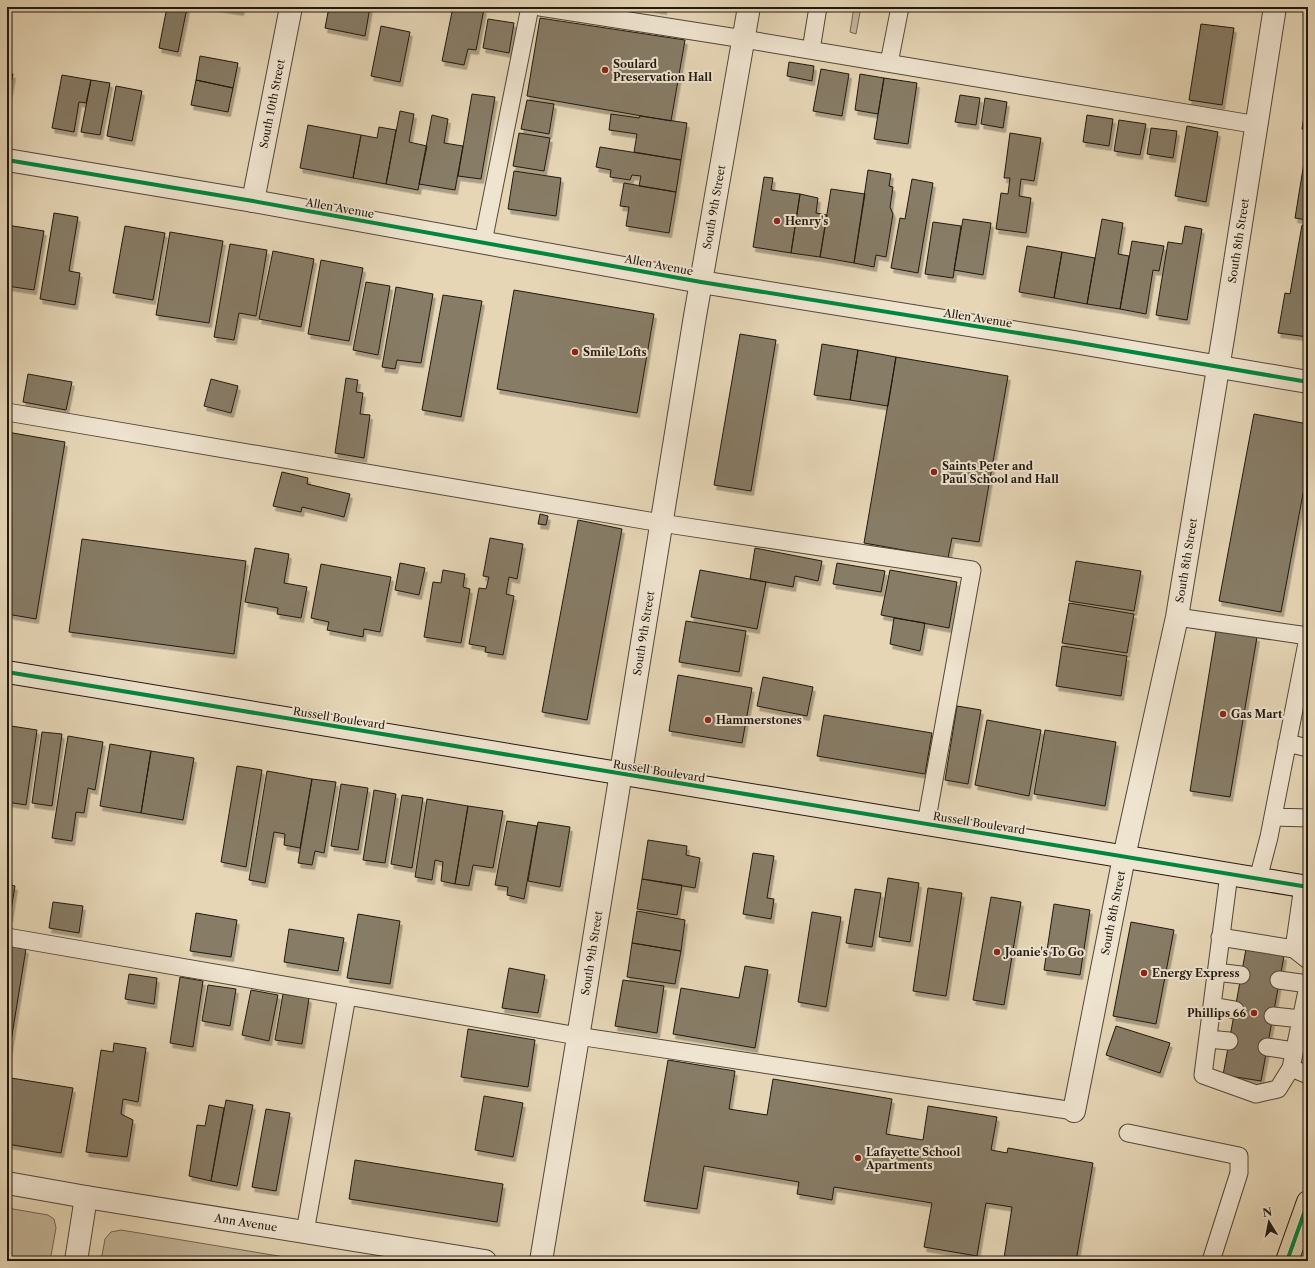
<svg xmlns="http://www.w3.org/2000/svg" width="1315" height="1268" font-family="'Libre Caslon Text',serif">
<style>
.green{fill:#c5b69a;stroke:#736854}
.building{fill:#877b66;stroke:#21190f;filter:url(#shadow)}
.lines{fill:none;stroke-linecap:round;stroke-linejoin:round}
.lane-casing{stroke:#524839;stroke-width:19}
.street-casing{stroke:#524839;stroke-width:24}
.secondary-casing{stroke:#21190f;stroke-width:24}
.primary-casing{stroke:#21190f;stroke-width:24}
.lane{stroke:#efe4d0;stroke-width:17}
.street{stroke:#efe4d0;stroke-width:22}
.secondary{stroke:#efe4d0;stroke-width:22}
.primary{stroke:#e6d6b6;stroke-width:22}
.cycleway-casing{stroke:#efe4d0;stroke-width:6}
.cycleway{stroke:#00873e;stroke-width:4}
.poi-dot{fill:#8f2418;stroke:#efe4d0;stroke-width:1.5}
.labels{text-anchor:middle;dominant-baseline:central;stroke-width:4;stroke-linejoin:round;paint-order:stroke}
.poi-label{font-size:11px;font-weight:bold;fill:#21190f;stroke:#efe4d0;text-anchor:start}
.street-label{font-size:11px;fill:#21190f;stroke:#efe4d0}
</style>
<defs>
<filter id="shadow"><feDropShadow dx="2.5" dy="4.5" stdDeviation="0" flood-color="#0004"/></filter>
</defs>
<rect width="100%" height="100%" fill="#e6d6b6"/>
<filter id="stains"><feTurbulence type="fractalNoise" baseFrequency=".005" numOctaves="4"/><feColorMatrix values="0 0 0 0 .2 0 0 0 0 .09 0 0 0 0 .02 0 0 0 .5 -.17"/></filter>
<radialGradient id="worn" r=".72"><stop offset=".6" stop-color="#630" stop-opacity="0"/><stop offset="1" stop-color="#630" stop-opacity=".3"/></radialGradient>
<!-- green -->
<path class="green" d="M854,7H861L856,34L850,32Z
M7,1208L48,1215L54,1219L56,1228L50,1261H7Z
M121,1230L309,1261H101L105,1239L111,1232Z"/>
<!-- building -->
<path class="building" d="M167,7L187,8L178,52L159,48Z
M217,7H242L241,11Z
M329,7H370L365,36L325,28Z
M453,7H475L484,9L476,50L468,49L464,65L442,61Z
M647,7H664V10Z
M540,18L685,40L671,121L527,96Z
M488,19L514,23L509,53L483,48Z
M1201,24L1234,28L1222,105L1189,100Z
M381,26L410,32L400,82L371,76Z
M200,56L238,63L233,88L196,80Z
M789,62L814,66L812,81L787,76Z
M821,69L849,74L842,116L813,111Z
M7,73L13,74L7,106Z
M860,74L884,78L878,114L855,110Z
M62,75L91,80L86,103L79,102L74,132L52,128Z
M884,78L917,83L908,144L874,139Z
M91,80L110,83L100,135L81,132Z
M196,80L233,88L228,112L191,105Z
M116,86L142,91L132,141L107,136Z
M1308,90V130L1302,129Z
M472,94L495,97L481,179L458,176Z
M960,95L980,98L976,125L955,122Z
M985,98L1007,102L1003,128L981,124Z
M527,100L554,104L549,134L521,129Z
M400,111L414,114L409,142L427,146L418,190L386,184Z
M611,114L639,118L640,116L687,123L681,160L634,152L637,134L609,130Z
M432,115L448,119L444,143L463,146L455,190L419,184Z
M1087,115L1113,119L1109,146L1083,142Z
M1119,120L1146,124L1140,155L1114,151Z
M308,125L361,135L353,178L300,168Z
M1187,126L1218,132L1206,202L1175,196Z
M379,127L396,130L386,184L353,178L361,135L377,138Z
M1151,128L1177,131L1173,158L1147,154Z
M519,133L550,138L544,171L513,166Z
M1010,133L1041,138L1034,181L1021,179L1019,196L1031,198L1026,233L996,229L1001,193L1008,194L1010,178H1004Z
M1308,138V220L1295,218Z
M600,147L681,160L676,192L639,186L641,176L632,175L630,180L610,177L611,170L596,167Z
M868,170L891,174L889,186L893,187L890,207L893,214L886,257L876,255L874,267L854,263Z
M514,171L561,178L556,216L508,209Z
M764,177L773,178L771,190L800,194L791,253L753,247Z
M912,179L933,183L918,273L891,268L900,218L905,219Z
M624,183L676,192L669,233L626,226L629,207L620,206Z
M831,189L865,194L854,263L820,257Z
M800,194L818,198L816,213L827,215L820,257L791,253Z
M54,213L78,217L69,271L80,273L75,305L40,299Z
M963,219L991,223L983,275L954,270Z
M1102,219L1123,223L1118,254L1129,256L1120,309L1087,304Z
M933,222L961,226L953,278L925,274Z
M7,225L44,231L34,290L7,286Z
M1302,225L1308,226V337L1278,333L1285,293L1290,294Z
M125,226L165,233L153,300L113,293Z
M1185,226L1202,229L1187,320L1156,315L1168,242L1182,244Z
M170,232L223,241L209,323L156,315Z
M1132,241L1164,246L1159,271L1153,270L1146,314L1120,309Z
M230,244L267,250L256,316L239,313L234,340L214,337Z
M1027,246L1062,252L1054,298L1019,292Z
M273,251L314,259L301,327L259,319Z
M1062,252L1095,258L1087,304L1054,298Z
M321,260L363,268L349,341L308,334Z
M366,282L390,286L378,355L353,350Z
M396,287L433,294L421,363L397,360L395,369L382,367Z
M514,290L654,314L637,413L497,389Z
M443,295L482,301L461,417L422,410Z
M740,334L776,340L751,491L714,485Z
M822,344L858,350L850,400L814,395Z
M858,350L896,357L888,406L850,400Z
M896,357L1008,376L979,542L952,538L948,558L864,543Z
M28,374L72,382L66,410L23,402Z
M346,378L358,380L356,392L363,393L360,414L370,415L364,458L335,453Z
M211,379L238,386L231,413L204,406Z
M1254,414L1308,424V467L1281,612L1219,601Z
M7,432L65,442L36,619L7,614Z
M282,472L308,478L307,484L350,494L344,517L302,507L301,512L273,506Z
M540,514L548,516L546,525L538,524Z
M578,520L622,529L587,720L542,712Z
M490,538L523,544L517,579L509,577L506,594L514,596L503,655L485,652L486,647L469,644L479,588L486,589L489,577L483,576Z
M82,539L246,561L234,654L69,632Z
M255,548L289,554L284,583L307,587L301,618L277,614L278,608L245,602Z
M755,548L822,561L818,581L795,576L793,587L750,579Z
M1076,561L1141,571L1134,611L1069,601Z
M400,563L425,568L419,595L395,590Z
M837,563L885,571L881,592L833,584Z
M321,564L391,577L380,632L364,629L363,637L327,630L329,622L311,618Z
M443,570L465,574L463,587L470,589L461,643L424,637L433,582L441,583Z
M700,570L766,582L757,629L691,617Z
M890,570L957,582L949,628L881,615Z
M1069,603L1134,614L1127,653L1062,643Z
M894,618L925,623L920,651L890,644Z
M686,621L746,631L739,672L679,662Z
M1216,631L1257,637L1230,797L1190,791Z
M1062,646L1127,656L1121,696L1056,686Z
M678,675L752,688L742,743L669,731Z
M763,677L813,687L807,716L757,706Z
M957,706L981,710L968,784L945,780Z
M824,715L932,733L925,774L817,756Z
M987,720L1041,730L1029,796L975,785Z
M7,726H11L7,749Z
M11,726L37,730L26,805L7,802V749Z
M1045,730L1116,742L1105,806L1034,794Z
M42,732L62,734L52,806L32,803Z
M68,736L103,742L95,790L88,788L84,813L76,812L72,841L52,838Z
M110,744L151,751L141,813L100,806Z
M151,751L194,758L183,820L141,813Z
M237,766L262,770L246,867L221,862Z
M267,771L312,779L300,848L284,845L285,834L274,832L265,883L249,880Z
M312,779L336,782L324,853L315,851L312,865L298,863Z
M341,784L368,788L358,850L331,846Z
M374,790L396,794L385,863L363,860Z
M402,795L423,798L412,868L391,864Z
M427,799L468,806L455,884L441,881L443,862L435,860L432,880L415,877Z
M468,806L503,811L493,868L473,865L469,886L455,884Z
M507,821L537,826L524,899L507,895L508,887L495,885Z
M538,822L570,827L560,887L528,881Z
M648,840L687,846L686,855L700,858L695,888L642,879Z
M753,853L774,856L767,898L774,899L771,919L743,914Z
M888,878L919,883L910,942L879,937Z
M642,879L682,885L677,915L637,909Z
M7,884L15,886L10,917L7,916Z
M928,888L962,893L946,996L913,991Z
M855,889L881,893L872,947L846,943Z
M991,897L1021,902L1004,1005L973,1000Z
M53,902L83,906L79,933L49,928Z
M1054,904L1090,910L1080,975L1044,970Z
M637,911L685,920L681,951L632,943Z
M812,912L841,917L826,1007L798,1002Z
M196,913L237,920L231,957L190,951Z
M358,914L400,921L390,984L347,978Z
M1131,922L1174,930L1156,1024L1113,1016Z
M289,929L344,938L338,971L284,962Z
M632,943L681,951L675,984L627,977Z
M7,946L26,949L7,1066Z
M1246,949L1284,956L1261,1081L1223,1075Z
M745,966L768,970L755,1048L673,1034L681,988L739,998Z
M509,968L545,975L538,1013L502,1008Z
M129,974L157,978L154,1004L125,999Z
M180,977L203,981L193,1047L170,1043Z
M623,980L664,986L657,1033L615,1026Z
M208,985L236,989L230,1026L202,1021Z
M251,990L278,995L269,1041L242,1035Z
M283,994L309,998L302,1044L275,1040Z
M1116,1026L1170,1043L1160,1073L1106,1055Z
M468,1029L535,1040L528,1087L461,1077Z
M114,1043L146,1048L138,1102L123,1099L121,1114L133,1120L127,1157L86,1152L101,1050L113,1052Z
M668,1060L735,1071L729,1109L767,1115L773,1079L892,1099L886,1134L923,1140L928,1106L997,1117L991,1150L1007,1153L1008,1148L1093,1163L1076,1261H1022L1004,1258L1012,1207L986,1203L977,1256L924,1247L932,1203L834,1187L832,1200L797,1194L799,1182L704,1166L697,1209L644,1201Z
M11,1078L73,1088L61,1153L7,1144V1103Z
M484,1096L523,1103L513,1157L475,1150Z
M226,1100L253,1105L237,1186L211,1181Z
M209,1105L224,1108L211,1181L189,1176L197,1125L205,1126Z
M266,1109L290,1113L276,1191L252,1187Z
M355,1160L503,1184L497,1222L349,1199Z"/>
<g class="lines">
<!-- lane casing -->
<g class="lane-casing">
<path id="lane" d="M540,7L744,39L1258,125
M811,50L818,7
M889,63L900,7
M483,242L530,7
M7,412L661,523L972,570L926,824
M1177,617L1308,636
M1287,743L1308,748
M1273,817L1308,818
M1229,874L1203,1075L1256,1094L1278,1089L1291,1068L1308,986
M1258,879L1269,837L1308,638
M1303,886L1294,949L1308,960
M7,937L578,1036L1074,1111
M1220,937L1294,949
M1216,972L1241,975
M1279,980L1308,984
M1212,1006L1235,1010
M1273,1016L1301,1019
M1208,1039L1229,1041
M1267,1047L1294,1051
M1291,1068L1308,1075
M1128,1133L1239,1156V1173L1211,1261
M305,1232L347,996"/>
</g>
<!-- street casing -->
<g class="street-casing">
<g id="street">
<path d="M7,160L253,201L701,282L1068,341L1308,382"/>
<path id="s1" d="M253,201L291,7"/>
<path id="s2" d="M1074,1111L1124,857L1177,617L1224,332L1275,7"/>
<path id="s3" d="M7,1183L86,1197L485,1261"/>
<path d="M76,1261L86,1197"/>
<path id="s4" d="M541,1261L582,1013L695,316L749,7"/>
</g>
</g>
<!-- secondary casing -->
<g class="secondary-casing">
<path id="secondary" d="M7,672L1308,887"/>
</g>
<!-- primary casing -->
<g class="primary-casing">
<path id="primary" d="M1287,1261L1308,1202"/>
</g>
<!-- lane -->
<use href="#lane" class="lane"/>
<!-- street -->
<use href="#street" class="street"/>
<!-- secondary -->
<use href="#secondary" class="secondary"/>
<!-- primary -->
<use href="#primary" class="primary"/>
<!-- cycleway casing -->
<g class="cycleway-casing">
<path id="cycleway" d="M7,160L253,201L701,282L1068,341L1308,382
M7,672L1308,887
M1287,1261L1308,1202"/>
</g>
<!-- cycleway -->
<use href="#cycleway" class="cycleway"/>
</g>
<!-- markers -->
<g class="poi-dot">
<circle cx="605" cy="70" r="4"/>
<circle cx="777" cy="221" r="4"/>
<circle cx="575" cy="352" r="4"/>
<circle cx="934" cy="472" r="4"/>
<circle cx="1223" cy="714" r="4"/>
<circle cx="708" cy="720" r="4"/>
<circle cx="997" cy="952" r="4"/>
<circle cx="1144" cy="973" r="4"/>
<circle cx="1254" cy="1013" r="4"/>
<circle cx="858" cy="1158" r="4"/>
</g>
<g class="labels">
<!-- poi labels -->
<g class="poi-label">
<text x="613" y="64">Soulard<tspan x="613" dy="13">Preservation Hall</tspan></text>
<text x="785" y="221">Henry's</text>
<text x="583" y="352">Smile Lofts</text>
<text x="942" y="466">Saints Peter and<tspan x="942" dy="13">Paul School and Hall</tspan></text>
<text x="1231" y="714">Gas Mart</text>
<text x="716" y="720">Hammerstones</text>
<text x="1005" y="952">Joanie's To Go</text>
<text x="1152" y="973">Energy Express</text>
<text x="1246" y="1013" text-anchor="end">Phillips 66</text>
<text x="866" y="1152">Lafayette School<tspan x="866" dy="13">Apartments</tspan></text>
</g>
<!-- street labels -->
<g class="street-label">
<text stroke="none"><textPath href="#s1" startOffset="99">South 10th Street</textPath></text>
<text transform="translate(340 208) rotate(10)">Allen Avenue</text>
<text stroke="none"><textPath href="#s4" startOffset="1068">South 9th Street</textPath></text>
<text stroke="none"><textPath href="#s2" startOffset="886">South 8th Street</textPath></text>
<text transform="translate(659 265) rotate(11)">Allen Avenue</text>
<text transform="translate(978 318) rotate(9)">Allen Avenue</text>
<text stroke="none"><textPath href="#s2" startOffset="562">South 8th Street</textPath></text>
<text stroke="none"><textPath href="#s4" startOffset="636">South 9th Street</textPath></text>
<text transform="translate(339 718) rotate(9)">Russell Boulevard</text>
<text transform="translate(659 771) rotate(9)">Russell Boulevard</text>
<text transform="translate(979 823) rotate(9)">Russell Boulevard</text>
<text stroke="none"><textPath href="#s2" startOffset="202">South 8th Street</textPath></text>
<text stroke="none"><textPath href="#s4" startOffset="312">South 9th Street</textPath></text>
<text stroke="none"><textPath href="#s3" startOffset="242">Ann Avenue</textPath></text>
</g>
</g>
<!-- margin -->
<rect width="1315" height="1268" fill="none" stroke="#e6d6b6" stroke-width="24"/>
<rect x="8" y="8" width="1299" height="1252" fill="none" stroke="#21190f" stroke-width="2"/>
<rect x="12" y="12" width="1291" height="1244" fill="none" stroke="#21190f"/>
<!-- north arrow -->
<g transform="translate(1269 1222) rotate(350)" stroke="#efe4d0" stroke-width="3" paint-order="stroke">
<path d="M0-3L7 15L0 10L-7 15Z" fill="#21190f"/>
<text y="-6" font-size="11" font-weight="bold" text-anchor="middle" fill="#21190f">N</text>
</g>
<rect width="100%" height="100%" filter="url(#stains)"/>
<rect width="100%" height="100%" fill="url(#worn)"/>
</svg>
